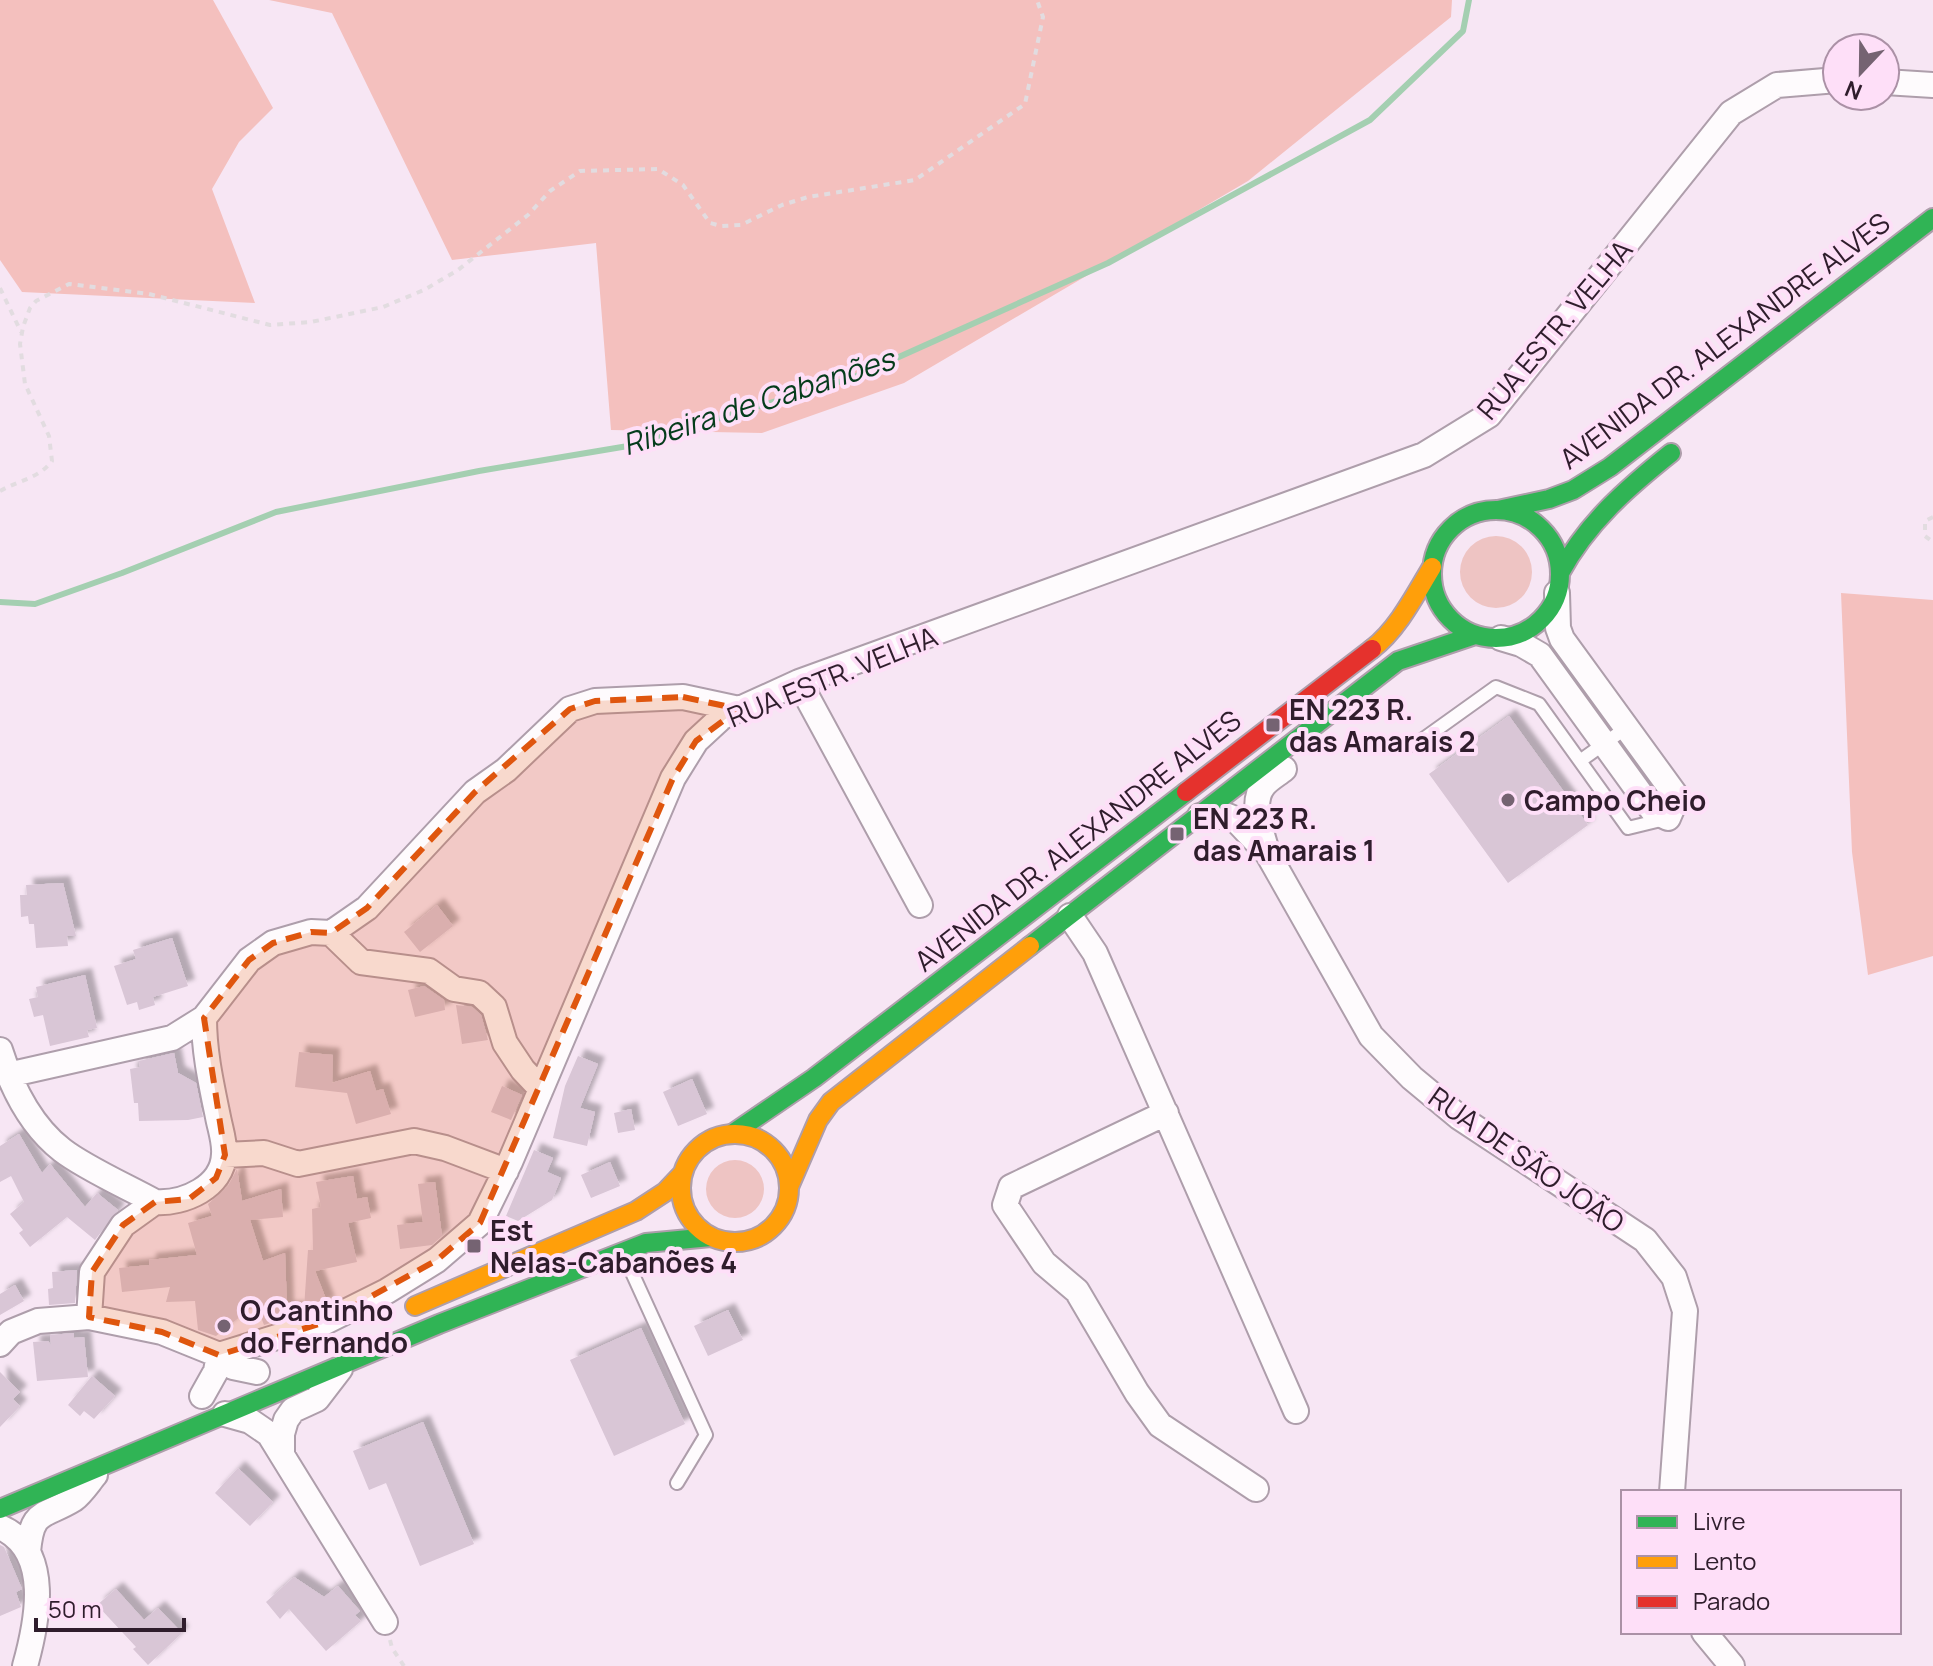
<svg xmlns="http://www.w3.org/2000/svg" width="1933" height="1666" font-family="Manrope,sans-serif">
<style>
.green{fill:#eec4c3}
.forest{fill:#f4c0be}
.lines{fill:none;stroke-linecap:round;stroke-linejoin:round}
.stream{stroke:#a4cfb1;stroke-width:6}
.building{fill:#d9c6d6;filter:url(#shadow)}
.lane-casing{stroke:#ae9eab;stroke-width:16}
.street-casing{stroke:#ae9eab;stroke-width:28}
.fast-casing{stroke:#ae9eab;stroke-width:22}
.slow-casing{stroke:#ae9eab;stroke-width:22}
.jam-casing{stroke:#ae9eab;stroke-width:22}
.path{stroke:#e2dce0;stroke-width:4;stroke-dasharray:6 6;stroke-linecap:butt}
.lane{stroke:#fefbfd;stroke-width:12}
.street{stroke:#fefbfd;stroke-width:24}
.fast{stroke:#30b455;stroke-width:18}
.slow{stroke:#ff9f0a;stroke-width:18}
.jam{stroke:#e5322d;stroke-width:18}
.marked{fill:#df560e;fill-opacity:0.2;stroke:#df560e;stroke-width:6;stroke-dasharray:16 10;stroke-linejoin:round}
.poi-dot{fill:#756372;stroke:#fedff8;stroke-width:3}
.labels{text-anchor:middle;dominant-baseline:central;stroke-width:8;stroke-linejoin:round;paint-order:stroke}
.street-label{font-size:28px;fill:#2f1d2c;stroke:#fedff8}
.poi-label{font-size:28px;font-weight:bold;fill:#2f1d2c;stroke:#fedff8;text-anchor:start}
.water-label{font-size:30px;font-style:italic;fill:#053c1c;stroke:#fedff8}
</style>
<defs>
<filter id="shadow"><feDropShadow dx="7" dy="-7" stdDeviation="2" flood-color="#0004"/></filter>
</defs>
<rect width="100%" height="100%" fill="#f7e6f4"/>
<!-- green -->
<path class="green" d="M1460 572a36 36 0 1 1 72 0a36 36 0 1 1-72 0Z
M706 1189a29 29 0 1 1 58 0a29 29 0 1 1-58 0Z"/>
<!-- forest -->
<path class="forest" d="M0,0H213L273,108L239,142L212,189L255,303L22,292L0,260Z
M269,0H1452L1451,17L1248,181L904,383L762,433L611,430L596,243L452,260L332,13Z
M1841,593L1933,600V956L1868,975L1852,852Z"/>
<g class="lines">
<!-- stream -->
<path class="stream" d="M0,602L35,604L122,573L276,512L479,471L628,446L852,378L1108,263L1370,120L1463,31L1469,0"/>
</g>
<!-- building -->
<path class="building" d="M1509,716L1588,825L1508,883L1429,774Z
M63,883L76,936H67L68,946L36,948L34,924H29L28,916L21,917L20,895H27L26,885Z
M437,905L453,926L420,952L404,932Z
M172,938L188,986L153,997L155,1005L139,1010L137,1002L127,1005L114,966L136,959L133,950Z
M85,975L97,1028L87,1030L89,1037L50,1046L43,1015L34,1017L29,999L38,997L36,987Z
M424,986L444,1000L445,1010L415,1017L408,990Z
M456,1005L472,1007L481,1015L488,1040L462,1044Z
M299,1052L333,1055L332,1083L370,1071L376,1091L383,1089L391,1114L356,1124L347,1093L295,1087Z
M174,1053L178,1073L196,1083L203,1117L188,1120L139,1121L138,1103H134L130,1069L140,1067L139,1061Z
M578,1056L598,1064L580,1108L595,1112L587,1146L553,1138L565,1086Z
M692,1079L707,1114L678,1126L663,1092Z
M502,1086L522,1095L511,1120L491,1112Z
M631,1109L635,1130L618,1133L614,1113Z
M19,1134L42,1173L50,1164L85,1207L97,1193L118,1210L95,1240L67,1217L30,1247L19,1233L23,1230L10,1214L24,1202L11,1176L0,1182V1146Z
M534,1150L553,1158L547,1172L561,1178L552,1200L518,1221L506,1216Z
M610,1162L620,1186L591,1198L581,1175Z
M237,1169L242,1201L281,1189L283,1217L250,1220L263,1261L285,1253L287,1308H304L308,1250H313L312,1209L321,1207L316,1182L353,1176L357,1199L367,1197L371,1218L348,1223L357,1262L315,1271L328,1304L264,1325L256,1304L216,1336L198,1330L195,1301L166,1302L170,1287L122,1292L119,1268L149,1265V1260L197,1255L188,1223L212,1216L208,1204L228,1186Z
M435,1182L442,1236L432,1245L400,1249L397,1225L423,1222L418,1184Z
M77,1270L75,1303L49,1305L48,1289L53,1288L52,1272Z
M15,1285L24,1301L0,1315V1294Z
M728,1310L743,1340L708,1356L694,1326Z
M641,1328L685,1424L614,1456L570,1360Z
M74,1333V1338L84,1337L88,1377L37,1381L33,1342L48,1341L51,1345L50,1335Z
M0,1372L20,1392L13,1399L20,1406L0,1427Z
M92,1376L115,1396L94,1419L84,1411L80,1416L68,1405Z
M423,1422L474,1544L420,1566L386,1483L369,1490L353,1451Z
M238,1468L273,1502L250,1526L215,1493Z
M0,1545L4,1547L22,1589L16,1592L21,1607L0,1616Z
M294,1577L324,1597L338,1586L360,1611L355,1615L361,1621L326,1651L289,1609L280,1619L266,1602Z
M116,1589L144,1620L158,1608L182,1633L148,1665L133,1649L136,1647L97,1605Z"/>
<g class="lines">
<!-- lane casing -->
<g class="lane-casing">
<path id="lane" d="M1415,745L1496,687L1539,704L1628,828L1665,819
M1580,761L1626,728
M624,1255L706,1435L677,1483"/>
</g>
<!-- street casing -->
<g class="street-casing">
<path id="street" d="M1885,82L1933,85
M1501,638L1521,644L1540,655L1653,811L1668,818L1677,797L1562,639L1558,628L1557,593
M799,682L920,905
M1200,816H1228L1235,819L1268,854L1371,1036L1412,1078L1459,1117L1645,1240L1674,1277L1685,1311L1672,1492
M1266,848C1261,831 1250,801 1264,785C1269,779 1278,774 1284,769
M1070,916L1095,953L1296,1411
M331,933L367,908L475,792L506,770L570,709L595,701L683,697L739,709
M0,1050C12,1088 30,1125 62,1150C85,1168 128,1187 155,1202
M8,1075L172,1038L204,1018L249,960L273,943L311,932L331,933L361,962L429,971L454,989L479,993L494,1007L505,1043L523,1070L541,1089
M1166,1113L1011,1187L1005,1205L1044,1263L1077,1291L1137,1393L1160,1425L1256,1489
M225,1155L264,1153L298,1164L414,1141L445,1148L506,1171
M89,1317L92,1272L123,1225L155,1202C184,1204 223,1187 224,1154C225,1142 220,1128 218,1117C211,1083 204,1052 204,1018
M0,1344L11,1332L38,1321L89,1317L162,1332L219,1355L325,1322L387,1291L437,1260L480,1223L510,1162L673,778L696,741L722,717L799,682L1424,455L1489,415L1731,113L1777,85L1837,80
M219,1355L233,1367L257,1372
M202,1396L216,1371L219,1355
M225,1414L250,1421L269,1434L385,1622
M282,1453V1434L286,1420L293,1410L317,1399L340,1369
M0,1527C53,1550 37,1623 25,1666
M28,1552C32,1508 43,1518 74,1499C82,1493 89,1482 95,1475
M1704,1632L1732,1666"/>
</g>
<!-- fast casing -->
<g class="fast-casing">
<path id="fast" d="M1498,510L1549,499L1573,490L1610,467L1933,218
M1432 574a64 64 0 1 1 128 0a64 64 0 1 1-128 0Z
M1560,573C1587,523 1627,488 1671,453
M1030,946L1398,661L1475,635
M732,1134L814,1078L1186,792
M0,1509L439,1324L646,1243L711,1237"/>
</g>
<!-- slow casing -->
<g class="slow-casing">
<path id="slow" d="M1372,649C1398,629 1415,595 1432,567
M681 1188a54 54 0 1 1 108 0a54 54 0 1 1-108 0Z
M789,1187L818,1120L831,1102L1030,946
M415,1306L636,1211L665,1192L683,1173"/>
</g>
<!-- jam casing -->
<g class="jam-casing">
<path id="jam" d="M1186,792L1372,649"/>
</g>
<!-- path -->
<path class="path" d="M0,288L21,332
M0,491C19,480 38,479 52,461L49,436L25,384L20,344L23,327L30,308L36,301L69,284L149,294L270,325L311,322L383,307L424,290L458,270L528,215L550,191L580,171L658,169L683,185L710,223L721,226L741,225L782,205L808,197L915,180L1025,104L1043,17L1037,0
M1933,517L1925,521V536L1933,542
M390,1640L392,1648L404,1666"/>
<!-- lane -->
<use href="#lane" class="lane"/>
<!-- street -->
<use href="#street" class="street"/>
<!-- fast -->
<use href="#fast" class="fast"/>
<!-- slow -->
<use href="#slow" class="slow"/>
<!-- jam -->
<use href="#jam" class="jam"/>
</g>
<!-- marked area -->
<path class="marked" d="M683,697L739,709L696,741L673,778L480,1223L437,1260L325,1322L219,1355L162,1332L89,1317L92,1272L123,1225L155,1202L189,1199L216,1178L225,1155L204,1018L249,960L273,943L311,932L331,933L367,908L475,792L570,709L595,701Z"/>
<!-- markers -->
<g class="poi-dot">
<rect x="1265" y="717" width="16" height="16" rx="4"/>
<circle cx="1508" cy="800" r="8"/>
<rect x="1169" y="826" width="16" height="16" rx="4"/>
<rect x="466" y="1238" width="16" height="16" rx="4"/>
<circle cx="224" cy="1326" r="8"/>
</g>
<g class="labels">
<!-- street labels -->
<g class="street-label">
<text transform="translate(1554 329) rotate(-50)">RUA ESTR. VELHA</text>
<text transform="translate(1724 340) rotate(-37)">AVENIDA DR. ALEXANDRE ALVES</text>
<text transform="translate(832 676) rotate(-22)">RUA ESTR. VELHA</text>
<text transform="translate(1077 840) rotate(-38)">AVENIDA DR. ALEXANDRE ALVES</text>
<text transform="translate(1527 1159) rotate(35)">RUA DE SÃO JOÃO</text>
</g>
<!-- poi labels -->
<g class="poi-label">
<text x="1289" y="709">EN 223 R.<tspan x="1289" dy="32">das Amarais 2</tspan></text>
<text x="1524" y="800">Campo Cheio</text>
<text x="1193" y="818">EN 223 R.<tspan x="1193" dy="32">das Amarais 1</tspan></text>
<text x="490" y="1230">Est<tspan x="490" dy="32">Nelas-Cabanões 4</tspan></text>
<text x="240" y="1310">O Cantinho<tspan x="240" dy="32">do Fernando</tspan></text>
</g>
<!-- water labels -->
<g class="water-label">
<text transform="translate(758 401) rotate(-18)">Ribeira de Cabanões</text>
</g>
</g>
<!-- legend -->
<rect x="1621" y="1490" width="280" height="144" fill="#fedff8" stroke="#ab91a6" stroke-width="2"/>
<rect x="1637" y="1516" width="40" height="12" fill="#30b455" stroke="#ab91a6" stroke-width="2"/>
<text x="1693" y="1530" font-size="24" fill="#2f1d2c">Livre</text>
<rect x="1637" y="1556" width="40" height="12" fill="#ff9f0a" stroke="#ab91a6" stroke-width="2"/>
<text x="1693" y="1570" font-size="24" fill="#2f1d2c">Lento</text>
<rect x="1637" y="1596" width="40" height="12" fill="#e5322d" stroke="#ab91a6" stroke-width="2"/>
<text x="1693" y="1610" font-size="24" fill="#2f1d2c">Parado</text>
<!-- north arrow -->
<g transform="translate(1861 72) rotate(202)"><circle r="38" fill="#fedff8" stroke="#ab91a6" stroke-width="2"/>
<path d="M0-6L14 30L0 20L-14 30Z" fill="#756372"/>
<text y="-12" font-size="22" font-weight="bold" text-anchor="middle" fill="#2f1d2c">N</text>
</g>
<!-- scale -->
<path d="M36 1618v12h148v-12" fill="none" stroke="#2f1d2c" stroke-width="4"/>
<text x="48" y="1618" font-size="24" fill="#2f1d2c" stroke="#fedff8" stroke-width="6" paint-order="stroke">50 m</text>
</svg>
